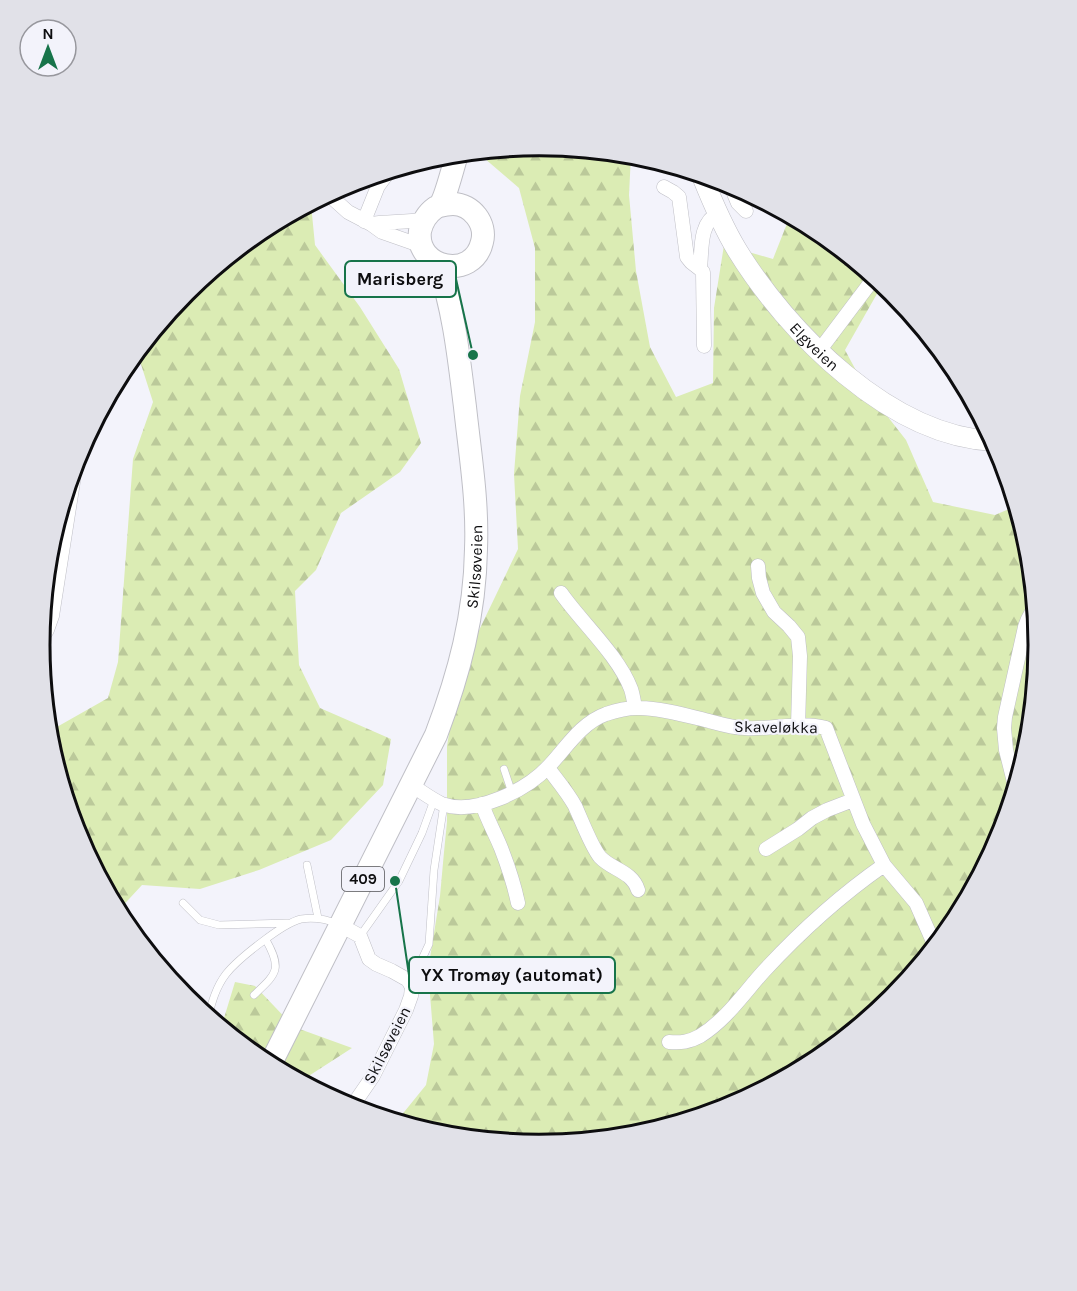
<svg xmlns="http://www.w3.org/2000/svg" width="1077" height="1291" font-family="Karla,sans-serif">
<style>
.forest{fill:url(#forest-firs)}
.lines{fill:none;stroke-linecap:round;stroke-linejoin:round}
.lane-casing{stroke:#bfbfc6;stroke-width:8}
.street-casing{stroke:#bfbfc6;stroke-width:15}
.secondary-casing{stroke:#bfbfc6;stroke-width:21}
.primary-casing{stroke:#bfbfc6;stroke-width:24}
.lane{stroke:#fff;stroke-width:7}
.street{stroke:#fff;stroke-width:14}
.secondary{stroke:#fff;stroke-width:20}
.primary{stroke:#fff;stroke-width:22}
.labels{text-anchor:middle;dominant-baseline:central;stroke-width:4.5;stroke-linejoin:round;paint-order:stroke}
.shield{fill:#f3f3fb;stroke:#525256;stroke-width:1.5}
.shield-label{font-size:15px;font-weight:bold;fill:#0d0d0f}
.street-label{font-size:16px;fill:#0d0d0f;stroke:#f3f3fb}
.rim{fill:none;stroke:#0d0d0f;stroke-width:3}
.leader{fill:none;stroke:#17744a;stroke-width:2}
.callout-dot{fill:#17744a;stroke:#f3f3fb;stroke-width:2}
.callout{fill:#f3f3fb;stroke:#17744a;stroke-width:2}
.callout-label{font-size:18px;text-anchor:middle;font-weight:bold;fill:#0d0d0f}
</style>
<defs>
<pattern id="forest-firs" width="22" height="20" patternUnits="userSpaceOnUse" patternTransform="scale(1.5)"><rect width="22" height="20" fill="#dbecb4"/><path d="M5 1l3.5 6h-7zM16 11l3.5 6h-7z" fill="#bbc99a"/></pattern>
</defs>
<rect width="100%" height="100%" fill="#f3f3fb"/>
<!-- forest -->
<path class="forest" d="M539,146L631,155L629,195L636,271L650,347L676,397L713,383L714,308L724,245L773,259L790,216L816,230L882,285L845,350L866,389L906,440L933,502L995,515L1016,506L1028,548L1038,645L1028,743L1000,837L954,923L891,999L816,1061L729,1107L636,1135L538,1145L441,1135L396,1122L426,1085L434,1044L428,970L440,896L444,852L447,822V746L459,672L518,549L514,474L520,396L535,322V248L519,188L477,152Z
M311,204L315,245L360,307L399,369L421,443L400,472L341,513L316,570L295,591L299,665L320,708L391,739L383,785L331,840L259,870L200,889L142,885L117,912L77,836L49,743L48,732L108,698L118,662L133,459L153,402L138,355L136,353L186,292L261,230Z
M235,982L255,986L294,1027L352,1048L304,1079V1084L261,1061L221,1028Z"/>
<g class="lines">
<!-- lane casing -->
<g class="lane-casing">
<path id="lane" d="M504,769L512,793
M307,865L318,918
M183,903L200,920L219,925L288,923
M360,936L399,881L422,833L434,800
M408,980L415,974L429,944L434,870L444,804
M254,995C276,974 283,970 266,940
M208,1017C212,1002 216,987 226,974C238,959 283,923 301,919C314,917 326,919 338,924"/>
</g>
<!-- street casing -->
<g class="street-casing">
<path id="street" d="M730,184L738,203L746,211
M664,187L673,192L679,197L687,257L691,262L700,269
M328,194L348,212L371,224L382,232L422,246
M364,221L378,186L389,171
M371,224C389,221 407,223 424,219
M704,346L703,272L700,269C702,251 699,222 718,214
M819,351L874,278
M758,566L759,578L763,593L774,612L789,626L798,637L800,656L798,726
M561,593C582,623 618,655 631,689C633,695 634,702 635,708
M39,642L47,630L52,616L73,482V466
M548,768C557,780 568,793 575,806C581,819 592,848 600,857C612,870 632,871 638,890
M411,785C421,791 431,799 442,804C475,816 527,790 549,766C566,748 581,723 606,714C615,711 627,708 637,708C657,707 689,716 709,721C720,724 733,728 745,728C772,730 799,721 826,728L863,824L884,865L916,903L935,946
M1015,786L1006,750L1004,728L1005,717L1025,627L1028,619L1034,608
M482,804C487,819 495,833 501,848C508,866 514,884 518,903
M766,849L798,829L812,818L827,810L853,800
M340,925L360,936L369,959L376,964L392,971L408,980L412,987L411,996L406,1010L373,1076L351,1108
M669,1042C681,1043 689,1042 700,1036C726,1020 744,993 764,971C800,932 841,895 884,865
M796,1069L798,1071"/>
</g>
<!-- secondary casing -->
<g class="secondary-casing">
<g id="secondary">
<path id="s1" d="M702,176C712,201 723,227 737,250C788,333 890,436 993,441"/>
</g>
</g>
<!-- primary casing -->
<g class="primary-casing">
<g id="primary">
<path d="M439,206C443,205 449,204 453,204C472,204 487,224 482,242C473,281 415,269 420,231C422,222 428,213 435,208C436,207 438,207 439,206C445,200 454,164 457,154"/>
<path id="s2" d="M270,1065L436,735C459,674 475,615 476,549C478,501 470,454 465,407C459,359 454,310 438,264"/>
</g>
</g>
<!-- lane -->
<use href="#lane" class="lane"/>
<!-- street -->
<use href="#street" class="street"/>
<!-- secondary -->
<use href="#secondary" class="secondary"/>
<!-- primary -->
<use href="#primary" class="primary"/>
</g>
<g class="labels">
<!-- shield labels -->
<rect class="shield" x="342" y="867" width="42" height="24" rx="4.5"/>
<g class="shield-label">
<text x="363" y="879">409</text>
</g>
<!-- street labels -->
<g class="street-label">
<text stroke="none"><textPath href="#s1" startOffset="206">Elgveien</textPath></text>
<text stroke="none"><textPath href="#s2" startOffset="543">Skilsøveien</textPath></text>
<text transform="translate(776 727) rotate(1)">Skaveløkka</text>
<text transform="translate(387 1045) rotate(-63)">Skilsøveien</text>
</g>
</g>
<!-- crop -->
<path d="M0 0H1077V1291H0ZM50 645a489 489 0 1 1 978 0a489 489 0 1 1-978 0Z" fill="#e1e1e8" fill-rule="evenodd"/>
<path class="rim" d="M50 645a489 489 0 1 1 978 0a489 489 0 1 1-978 0Z"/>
<!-- callouts -->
<path class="leader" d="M473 355L456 279M395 881L409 975"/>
<g class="callout-dot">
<circle cx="473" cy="355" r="6"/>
<circle cx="395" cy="881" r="6"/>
</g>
<g class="callout">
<rect x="345" y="261" width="111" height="36" rx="6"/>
<rect x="409" y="957" width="206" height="36" rx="6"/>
</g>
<g class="callout-label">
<text x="400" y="285">Marisberg</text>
<text x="512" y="981">YX Tromøy (automat)</text>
</g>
<!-- north arrow -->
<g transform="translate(48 48)"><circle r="28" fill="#f3f3fb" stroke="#97979d" stroke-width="1.5"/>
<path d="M0-4.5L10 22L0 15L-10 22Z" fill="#17744a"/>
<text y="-9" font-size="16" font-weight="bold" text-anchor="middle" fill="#0d0d0f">N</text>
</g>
</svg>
